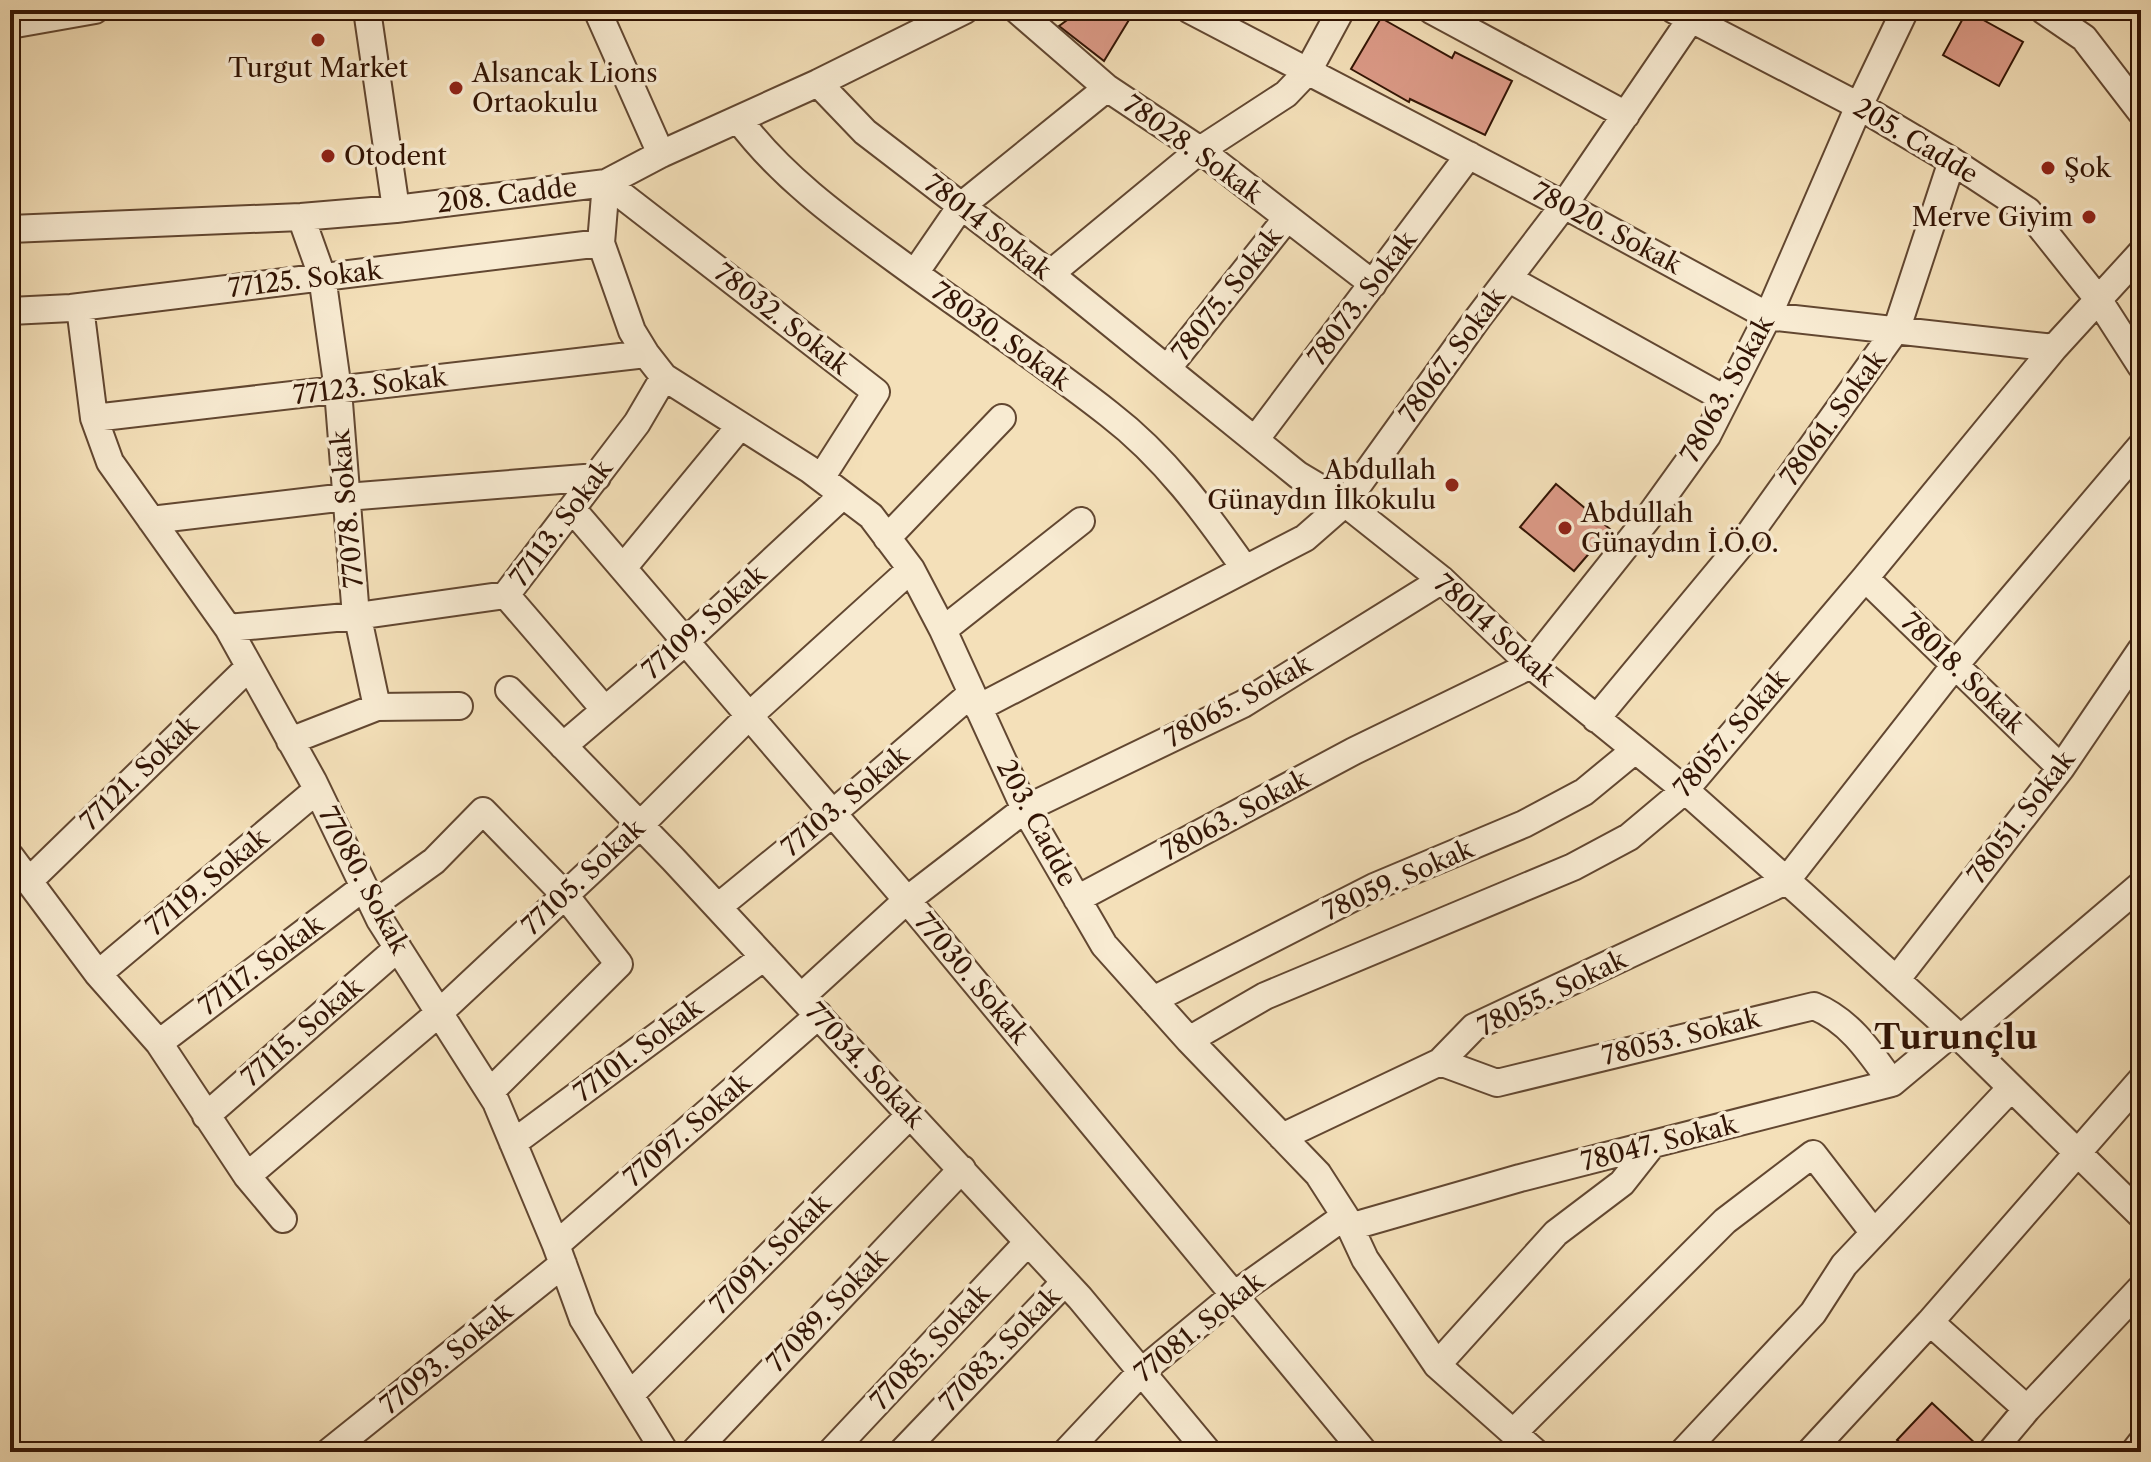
<svg xmlns="http://www.w3.org/2000/svg" width="2151" height="1462" font-family="'Libre Caslon Text',serif">
<style>
.building{fill:#dc9a87;stroke:#321404;stroke-width:2}
.lines{fill:none;stroke-linecap:round;stroke-linejoin:round}
.minor-casing{stroke:#624731;stroke-width:30}
.minor{stroke:#f8ebd2;stroke-width:26}
.poi-dot{fill:#8f2418;stroke:#f8ebd2;stroke-width:3}
.labels{text-anchor:middle;dominant-baseline:central;stroke-width:7;stroke-linejoin:round;paint-order:stroke}
.poi-label{font-size:26px;fill:#321404;stroke:#f8ebd2;text-anchor:start}
.street-label{font-size:26px;fill:#321404;stroke:#f8ebd2}
.district-label{font-size:34px;font-weight:bold;fill:#321404;stroke:#f8ebd2}
</style>
<rect width="100%" height="100%" fill="#f4e0b9"/>
<filter id="stains"><feTurbulence type="fractalNoise" baseFrequency=".0025" numOctaves="4"/><feColorMatrix values="0 0 0 0 .2 0 0 0 0 .09 0 0 0 0 .02 0 0 0 .5 -.17"/></filter>
<radialGradient id="worn" r=".72"><stop offset=".6" stop-color="#630" stop-opacity="0"/><stop offset="1" stop-color="#630" stop-opacity=".3"/></radialGradient>
<!-- building -->
<path class="building" d="M1081,10H1135L1104,61L1059,26Z
M1967,11L2023,42L1999,86L1943,55Z
M1381,18L1452,58L1455,52L1512,81L1485,135L1410,99L1409,102L1351,69Z
M1556,484L1610,529L1574,571L1520,527Z
M1932,1403L1977,1445L1975,1452H1910L1897,1440Z"/>
<g class="lines">
<!-- minor casing -->
<g class="minor-casing">
<path id="minor" d="M367,10L396,209
M597,10L661,154
M1017,10L1107,88L1200,150L1373,284
M1190,10L1564,205L1768,316L2054,348
M1431,10L1626,115
M1674,10L1859,106L1952,161L2028,211L2098,299L2141,366
M2043,10L2084,38L2141,112
M10,25L95,10
M818,83L865,132L1050,274L1298,475L1345,503L1442,580L1531,665L1685,790L1804,896L1969,1046L2141,1215
M739,120C780,175 837,217 892,257C964,310 1039,359 1109,414C1165,457 1205,512 1245,569
M606,183L601,243L632,331L646,354L664,377L809,469L871,516L911,569L943,630L1025,809L1104,945L1189,1040L1318,1174L1345,1216L1365,1259L1437,1365L1535,1452
M606,183L876,392L821,478
M301,217L322,276L338,390L355,604L377,707
M10,229L301,217L396,209L606,183L661,154L818,83L965,10
M915,273L961,206L1107,88
M1050,274L1200,150L1286,94L1308,71L1341,10
M1509,279L1725,399
M80,307L94,418L110,462L228,628L313,781L380,920L496,1102L556,1245L583,1319L665,1452
M10,311L71,308L601,243
M1167,369L1287,218
M94,418L646,354
M1255,440L1469,155
M573,510L907,900L1364,1452
M151,520L346,497L597,477
M887,538L1002,418
M623,568L740,426
M1865,578L2061,768
M506,595L605,710
M228,628L357,616L506,595L637,423L664,377
M943,630L1081,521
M509,690L673,859L1080,1298L1208,1452
M978,708L1305,538L1345,503L1478,318L1564,205L1697,10
M1596,719L1748,536L1897,328L1952,161
M290,741L377,707L459,706
M563,746L686,641L843,495
M10,856L98,974L159,1043L247,1176L283,1219
M30,880L249,667
M1077,899L1354,751L1531,665L1648,518L1707,436L1768,316L1859,106L1905,10
M373,905L434,861L483,811L564,894L619,964L490,1092
M718,907L833,813L972,693
M98,974L317,790
M1896,980L2061,768L2141,650
M801,997L907,900L1025,809L1243,704L1442,580
M1153,1000L1374,887L1524,824L1584,792L1635,750
M1960,1039L2141,885
M1189,1040L1265,996L1573,867L1629,837L1685,790L1865,578L2054,348L2141,253
M159,1043L364,887
M1440,1062L1497,1083L1814,1006C1850,1021 1870,1052 1892,1083
M206,1116L398,948
M1282,1137L1440,1062L1474,1027L1786,881L1955,665L2141,446
M513,1143L764,957
M247,1176L439,1013L640,825L750,715L911,569
M1350,1227L1520,1178L1892,1083L1953,1032
M556,1245L819,1015
M1930,1322L2027,1409
M1437,1365L1556,1233L1622,1183L1652,1145
M630,1395L911,1114
M1513,1433L1725,1221L1813,1154L1874,1233
M329,1452L563,1264
M694,1452L962,1169
M831,1452L1028,1242
M902,1452L1065,1282
M1066,1452L1141,1372L1234,1295L1345,1216
M1683,1452L1813,1313L1844,1265L2011,1088
M1810,1452L1930,1322L2141,1080
M1991,1452L2027,1409L2141,1288
M2134,1452L2141,1443"/>
</g>
<!-- minor -->
<use href="#minor" class="minor"/>
</g>
<!-- markers -->
<g class="poi-dot">
<circle cx="318" cy="40" r="8"/>
<circle cx="456" cy="88" r="8"/>
<circle cx="328" cy="156" r="8"/>
<circle cx="2048" cy="168" r="8"/>
<circle cx="2089" cy="217" r="8"/>
<circle cx="1452" cy="485" r="8"/>
<circle cx="1565" cy="528" r="8"/>
</g>
<g class="labels">
<!-- poi labels -->
<g class="poi-label">
<text x="318" y="68" text-anchor="middle">Turgut Market</text>
<text x="472" y="73">Alsancak Lions<tspan x="472" dy="30">Ortaokulu</tspan></text>
<text x="344" y="156">Otodent</text>
<text x="2064" y="168">Şok</text>
<text x="2073" y="217" text-anchor="end">Merve Giyim</text>
<text x="1436" y="470" text-anchor="end">Abdullah<tspan x="1436" dy="30">Günaydın İlkokulu</tspan></text>
<text x="1581" y="513">Abdullah<tspan x="1581" dy="30">Günaydın İ.Ö.O.</tspan></text>
</g>
<!-- street labels -->
<g class="street-label">
<text transform="translate(1916 141) rotate(31)">205. Cadde</text>
<text transform="translate(1193 149) rotate(36)">78028. Sokak</text>
<text transform="translate(507 195) rotate(-7)">208. Cadde</text>
<text transform="translate(988 227) rotate(38)">78014 Sokak</text>
<text transform="translate(1607 228) rotate(28)">78020. Sokak</text>
<text transform="translate(305 279) rotate(-7)">77125. Sokak</text>
<text transform="translate(1227 294) rotate(-52)">78075. Sokak</text>
<text transform="translate(1362 298) rotate(-53)">78073. Sokak</text>
<text transform="translate(782 319) rotate(38)">78032. Sokak</text>
<text transform="translate(1001 336) rotate(36)">78030. Sokak</text>
<text transform="translate(1452 355) rotate(-54)">78067. Sokak</text>
<text transform="translate(370 386) rotate(-7)">77123. Sokak</text>
<text transform="translate(1727 389) rotate(-61)">78063. Sokak</text>
<text transform="translate(1833 418) rotate(-54)">78061. Sokak</text>
<text transform="translate(347 509) rotate(-95)">77078. Sokak</text>
<text transform="translate(561 523) rotate(-53)">77113. Sokak</text>
<text transform="translate(704 622) rotate(-42)">77109. Sokak</text>
<text transform="translate(1495 630) rotate(42)">78014 Sokak</text>
<text transform="translate(1963 673) rotate(44)">78018. Sokak</text>
<text transform="translate(1238 701) rotate(-29)">78065. Sokak</text>
<text transform="translate(1731 733) rotate(-49)">78057. Sokak</text>
<text transform="translate(139 773) rotate(-44)">77121. Sokak</text>
<text transform="translate(845 801) rotate(-40)">77103. Sokak</text>
<text transform="translate(1235 815) rotate(-28)">78063. Sokak</text>
<text transform="translate(2021 817) rotate(-53)">78051. Sokak</text>
<text transform="translate(1037 823) rotate(62)">203. Cadde</text>
<text transform="translate(583 877) rotate(-43)">77105. Sokak</text>
<text transform="translate(364 880) rotate(62)">77080. Sokak</text>
<text transform="translate(1398 880) rotate(-24)">78059. Sokak</text>
<text transform="translate(207 882) rotate(-40)">77119. Sokak</text>
<text transform="translate(261 965) rotate(-37)">77117. Sokak</text>
<text transform="translate(972 978) rotate(50)">77030. Sokak</text>
<text transform="translate(1552 993) rotate(-26)">78055. Sokak</text>
<text transform="translate(302 1032) rotate(-41)">77115. Sokak</text>
<text transform="translate(1681 1037) rotate(-14)">78053. Sokak</text>
<text transform="translate(638 1050) rotate(-37)">77101. Sokak</text>
<text transform="translate(865 1065) rotate(47)">77034. Sokak</text>
<text transform="translate(687 1130) rotate(-41)">77097. Sokak</text>
<text transform="translate(1659 1143) rotate(-14)">78047. Sokak</text>
<text transform="translate(770 1254) rotate(-45)">77091. Sokak</text>
<text transform="translate(827 1310) rotate(-46)">77089. Sokak</text>
<text transform="translate(1199 1327) rotate(-39)">77081. Sokak</text>
<text transform="translate(930 1347) rotate(-47)">77085. Sokak</text>
<text transform="translate(1000 1349) rotate(-46)">77083. Sokak</text>
<text transform="translate(446 1358) rotate(-39)">77093. Sokak</text>
</g>
<!-- district labels -->
<g class="district-label">
<text x="1956" y="1037">Turunçlu</text>
</g>
</g>
<!-- margin -->
<rect width="2151" height="1462" fill="none" stroke="#f4e0b9" stroke-width="40"/>
<rect x="12" y="12" width="2127" height="1438" fill="none" stroke="#321404" stroke-width="4"/>
<rect x="20" y="20" width="2111" height="1422" fill="none" stroke="#321404" stroke-width="2"/>
<rect width="100%" height="100%" filter="url(#stains)"/>
<rect width="100%" height="100%" fill="url(#worn)"/>
</svg>
